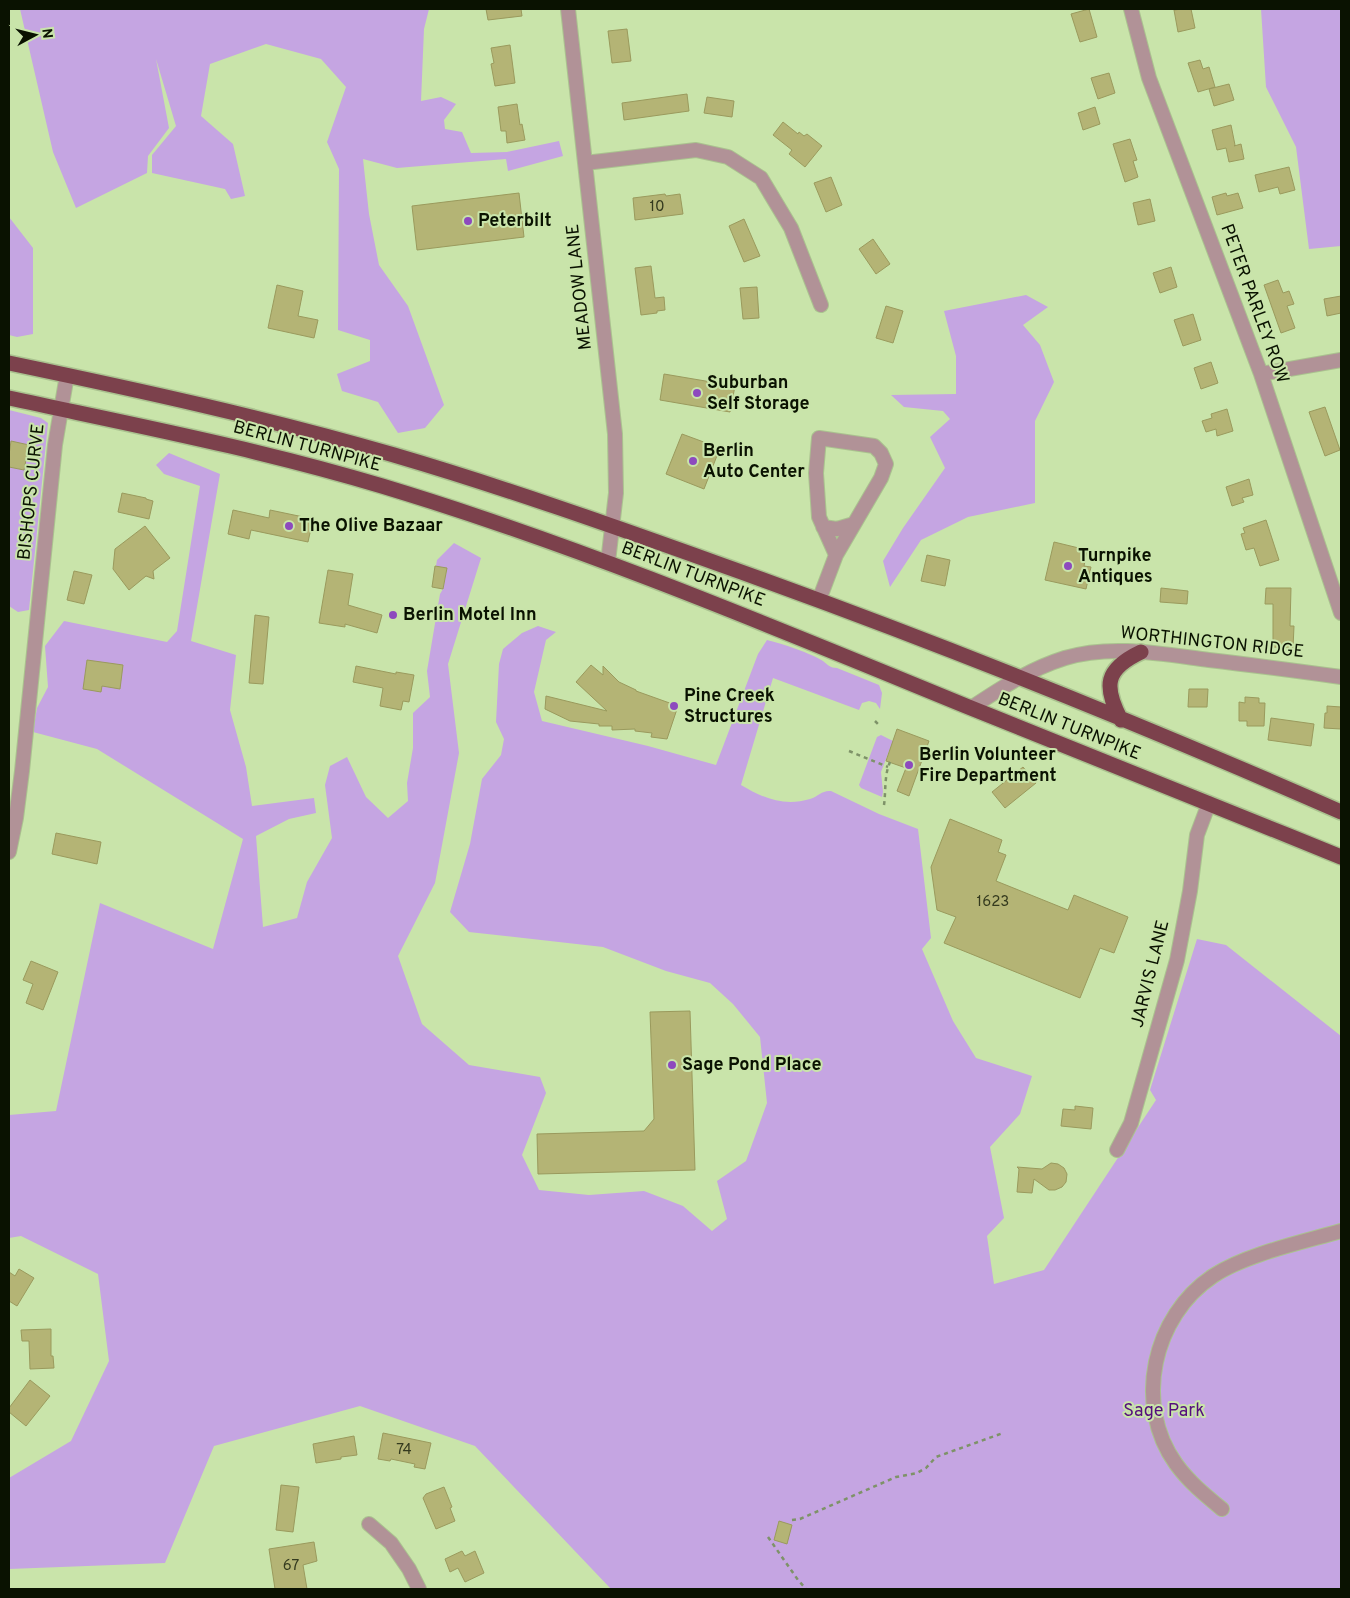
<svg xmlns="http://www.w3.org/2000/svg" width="1350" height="1598" font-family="Overpass,sans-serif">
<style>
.green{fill:#c5a5e2}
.building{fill:#b4b475;stroke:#9a9a5d}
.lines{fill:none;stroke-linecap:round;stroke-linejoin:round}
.minor-casing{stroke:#aac28f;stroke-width:16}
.highway-casing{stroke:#aac28f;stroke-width:18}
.path{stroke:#7e9268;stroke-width:2.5;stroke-dasharray:4 4;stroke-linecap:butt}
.minor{stroke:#b19297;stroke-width:14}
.highway{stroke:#7c414c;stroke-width:15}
.poi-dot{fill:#8d4abe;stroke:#c9e4aa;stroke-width:2}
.labels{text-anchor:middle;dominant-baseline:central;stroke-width:4;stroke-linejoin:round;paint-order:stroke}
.number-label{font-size:15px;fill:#343a1e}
.poi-label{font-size:18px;font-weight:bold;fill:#0a1201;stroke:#c9e4aa;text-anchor:start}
.street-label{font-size:18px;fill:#0a1201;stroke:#c9e4aa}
.park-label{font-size:18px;fill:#550e7d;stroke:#c9e4aa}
</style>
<rect width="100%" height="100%" fill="#c9e4aa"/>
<!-- green -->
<path class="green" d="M20,9H429L424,29L421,101L441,97L456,104L444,120L445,129L462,132L471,153L507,152L559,141L563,156L508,171L506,159L397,168L363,159L369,214L379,265L408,306L444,405L425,428L398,433L378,402L342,391L337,374L370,361V340L338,330L339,169L327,142L346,87L321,59L266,44L210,64L201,116L233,144L245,196L231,199L225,189L152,173V155L176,126L156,59L169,128L148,156L147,173L76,208L53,152Z
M1261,9H1341V246L1309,249L1296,147L1266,87Z
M9,217L33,248V334L17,337L9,335Z
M1026,295L1048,307L1023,325L1040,345L1054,382L1035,421V503L968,517L921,540L890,587L883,561L903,528L945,468L930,437L950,419L943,411L904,407L891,395L956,394V356L944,311Z
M9,410L41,418L48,423L29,610L18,612L9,606Z
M169,453L220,474L191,641L236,655L230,710L246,767L252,806L314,798L316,813L289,819L256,836L263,927L297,918L307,882L332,838L325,785L330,766L347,757L366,797L388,818L408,801L407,783L413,748V713L430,697L427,671L440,594L443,589L447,569L436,566L437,560L454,543L481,558L448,664L459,753L435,883L398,956L422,1024L469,1065L540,1077L546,1093L522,1155L539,1190L589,1195L644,1191L683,1206L712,1231L727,1219L717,1181L746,1161L767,1103L760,1037L733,1004L710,983L666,971L603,947L469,932L450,912L470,844L482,779L501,755L504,739L496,722L499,664L503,649L522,633L538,626L556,632L546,640L534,692L542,721L648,746L716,765L758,654L767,640C780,643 813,654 823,661C828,665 830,668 837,668L879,685L882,693L880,709L876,703L869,701L862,703L859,710L773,678L741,785C763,798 784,807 810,799C819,796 822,790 831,791L879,814L918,829L931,938L922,949L953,1021L976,1058L1032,1076L1020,1114L990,1147L1004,1218L987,1236L994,1284L1044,1270L1156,1100L1150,1090L1197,939L1226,945L1341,1036V1589H611L475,1446L360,1406L214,1446L165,1563L9,1569V1478L71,1441L109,1361L98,1274L21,1236L9,1238V1115L56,1111L100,903L213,949L243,839L97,749L33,732L37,708L48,687L45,646L64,621L167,642L177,631L200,486L164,474L156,465Z
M881,735L893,741L881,772L883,792L882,797L861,788L859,785L877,737Z"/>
<!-- building -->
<path class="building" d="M486,9H521L522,16L488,20Z
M1089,9L1097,37L1080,42L1071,14Z
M1182,9H1191L1195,28L1178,32L1174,10Z
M627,29L631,61L612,63L608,31Z
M510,45L515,83L495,86L491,64L494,63L491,48Z
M1200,60L1203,69L1209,67L1215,87L1198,92L1188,63Z
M1109,73L1115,93L1098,99L1091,78Z
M1229,84L1234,100L1214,106L1209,89Z
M687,94L689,111L624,120L622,103Z
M707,97L734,101L732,117L704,113Z
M517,104L520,125L522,124L525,140L507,143L506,131H501L498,107Z
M1095,107L1100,124L1083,130L1078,113Z
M783,122L798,134L799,132L804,136L807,134L822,146L805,167L789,154L792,150L773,135Z
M1231,125L1235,145L1234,146L1241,144L1244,159L1229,162L1226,148L1217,150L1212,130Z
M1130,139L1137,160L1133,161L1138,177L1125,182L1113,144Z
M1289,167L1295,190L1280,194L1278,187L1259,192L1255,175Z
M831,177L842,205L826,212L814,183Z
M519,193L524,237L417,250L412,206Z
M1226,193L1227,196L1238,193L1243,208L1217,215L1212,197Z
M665,194L666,196L680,194L683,214L635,220L633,198Z
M1150,199L1155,221L1138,225L1133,203Z
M744,219L760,256L744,262L729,226Z
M873,239L890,264L876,274L859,249Z
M651,266L655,298L664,297L665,310L657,311V313L641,315L635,268Z
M1171,267L1177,287L1160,293L1153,273Z
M1278,280L1283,293L1289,291L1294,304L1287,306L1295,328L1281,333L1264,285Z
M277,285L303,291L298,316L318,320L314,338L268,328Z
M757,287L759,318L743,319L740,288Z
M1341,296V313L1327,316L1324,299Z
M886,306L903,311L893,343L876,338Z
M1193,314L1201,340L1183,346L1174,320Z
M1211,362L1218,383L1201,389L1194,368Z
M664,374L735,386L730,412L660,400Z
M1325,407L1340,450L1325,456L1309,412Z
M1227,409L1233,431L1217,436L1216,429L1206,432L1202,421L1212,418L1211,414Z
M682,434L720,448L704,489L666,474Z
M11,441L29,445L24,470L9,467V455Z
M1249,479L1253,495L1242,498L1244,502L1232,506L1226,487Z
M122,493L146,498V499L153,501L149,519L118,512Z
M233,510L269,518L270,510L313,519L308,542L251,530L249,539L228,534Z
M1266,520L1279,560L1260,566L1254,548L1246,550L1241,534L1245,533L1243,528Z
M145,526L170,558L153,571L154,579L146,576L129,590L113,569L115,549Z
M1054,542L1087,550L1084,566L1091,567L1086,589L1045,580Z
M927,555L950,560L945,586L921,581Z
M435,566L447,568L443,589L432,587Z
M328,570L353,574L348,605L382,615L377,633L345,624V627L319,623Z
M74,571L92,575L84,604L67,600Z
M1161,588L1188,591L1187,604L1160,602Z
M1266,588H1291L1290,626H1294L1293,648L1273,647V604H1265Z
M255,615L269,617L263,684L249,683Z
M87,660L123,665L120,689L102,686L101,692L83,689Z
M591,665L603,675V666L619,682L636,690V691L678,706L667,739L651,737L652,733L635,731V729L612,730V726H599V724L570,721L545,709L546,696L607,711L576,682Z
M356,666L396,674V672L414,675L409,702L403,701L401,710L380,706L383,688L353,682Z
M1189,689H1208L1207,707H1188Z
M1245,697L1259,698V703H1265L1264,726H1247V721H1239V702L1245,703Z
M1327,706L1341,707V729L1324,728L1325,713H1327Z
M1271,718L1314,724L1311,746L1268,740Z
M897,729L929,741L909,796L897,791L906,768L886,761Z
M1023,767L1036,783L1005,808L992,792Z
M950,819L1002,840L998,852L1006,855L996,881L1068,910L1074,895L1128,917L1114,953L1100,948L1080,998L944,943L956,917L937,910L931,867Z
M56,833L101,842L97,864L52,854Z
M31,961L58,972L43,1010L26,1003L33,984L23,980Z
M690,1011L695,1170L538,1174L537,1134L644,1131L654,1119L650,1012Z
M1075,1106L1093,1108L1091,1129L1061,1126L1063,1109L1075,1110Z
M1051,1163L1058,1164L1064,1168L1067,1174L1066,1182L1062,1187L1055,1190H1049L1034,1179L1032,1193L1017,1192L1019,1169L1017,1167L1042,1169Z
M19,1269L34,1278L17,1306L9,1301V1272L15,1276Z
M51,1329V1356H53L54,1368L30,1369L29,1341H22L21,1330Z
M30,1380L50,1396L26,1426L9,1412V1408Z
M383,1433L431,1443L425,1469L414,1467L415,1464L391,1459L390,1461L378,1459Z
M354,1436L357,1455L341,1457V1459L316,1463L313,1444Z
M281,1485L299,1487L293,1532L276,1530Z
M444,1487L452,1507L450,1508L455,1521L436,1529L423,1498L426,1494Z
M779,1521L792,1525L787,1544L774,1540Z
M314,1542L317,1561L303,1565L307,1589H275L269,1549Z
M462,1551L465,1556L475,1551L484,1573L465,1582L458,1568L450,1572L445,1559Z"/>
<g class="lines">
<!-- minor casing -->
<g class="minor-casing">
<path id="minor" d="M568,9L615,434L616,493L608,562
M1131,9L1149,78L1261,374L1341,613
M585,163L696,150L728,157L761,178L791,228L821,305
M1261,374L1341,360
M823,527L837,529L854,524
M819,600L836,555L881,478L886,464L881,453L874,446L819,438L816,473L819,517L836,555
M971,708C1001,688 1030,669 1065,658C1111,644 1162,654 1209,660C1253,665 1297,671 1341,677
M9,852L16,818L22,771L55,445L67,375
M1117,1150L1131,1123L1177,960L1190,891L1197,835L1209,803
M1222,1509C1205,1495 1189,1482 1176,1464C1133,1404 1153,1316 1213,1276C1246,1254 1303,1242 1341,1231
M369,1524L391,1543L409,1569L419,1589"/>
</g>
<!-- highway casing -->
<g class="highway-casing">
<path id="highway" d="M9,363C138,390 267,418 394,455C503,487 610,525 716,563C927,638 1136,722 1341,812
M9,398C134,425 259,449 382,486C581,546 773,627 966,706C1090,757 1216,806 1341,857
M1121,720C1103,686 1105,669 1141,652"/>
</g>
<!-- path -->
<path class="path" d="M875,721L878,724
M849,751L888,767
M884,805C886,791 884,776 890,762
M792,1520L800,1519L896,1477L917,1473L926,1468L936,1457L1003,1433
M768,1537L798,1580L806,1589"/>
<!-- minor -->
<use href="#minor" class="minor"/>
<!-- highway -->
<use href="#highway" class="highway"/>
</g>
<!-- markers -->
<g class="poi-dot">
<circle cx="468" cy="221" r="5"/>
<circle cx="697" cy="393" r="5"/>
<circle cx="693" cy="461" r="5"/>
<circle cx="289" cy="526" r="5"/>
<circle cx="1068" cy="566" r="5"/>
<circle cx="393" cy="615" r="5"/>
<circle cx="674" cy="706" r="5"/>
<circle cx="909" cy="765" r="5"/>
<circle cx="672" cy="1065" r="5"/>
</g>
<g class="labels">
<!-- number labels -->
<g class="number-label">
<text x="657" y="207">10</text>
<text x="993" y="902">1623</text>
<text x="404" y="1450">74</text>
<text x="291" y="1566">67</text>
</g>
<!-- poi labels -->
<g class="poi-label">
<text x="478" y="221">Peterbilt</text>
<text x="707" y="383">Suburban<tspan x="707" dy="21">Self Storage</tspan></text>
<text x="703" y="451">Berlin<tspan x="703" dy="21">Auto Center</tspan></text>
<text x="299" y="526">The Olive Bazaar</text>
<text x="1078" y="556">Turnpike<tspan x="1078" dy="21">Antiques</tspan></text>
<text x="403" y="615">Berlin Motel Inn</text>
<text x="684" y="696">Pine Creek<tspan x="684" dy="21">Structures</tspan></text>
<text x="919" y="755">Berlin Volunteer<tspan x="919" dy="21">Fire Department</tspan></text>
<text x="682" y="1065">Sage Pond Place</text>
</g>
<!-- street labels -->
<g class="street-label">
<text transform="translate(580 287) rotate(-96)">MEADOW LANE</text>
<text transform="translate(1254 304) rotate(70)">PETER PARLEY ROW</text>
<text transform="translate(307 447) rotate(15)">BERLIN TURNPIKE</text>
<text transform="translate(32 492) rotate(-84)">BISHOPS CURVE</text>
<text transform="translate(693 575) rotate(21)">BERLIN TURNPIKE</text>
<text transform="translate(1212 643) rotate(6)">WORTHINGTON RIDGE</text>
<text transform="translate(1069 727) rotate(22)">BERLIN TURNPIKE</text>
<text transform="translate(1151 974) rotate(-76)">JARVIS LANE</text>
</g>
<!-- park labels -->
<g class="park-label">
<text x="1164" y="1411">Sage Park</text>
</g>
</g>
<!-- border -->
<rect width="1350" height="1598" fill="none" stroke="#0a1201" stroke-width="20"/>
<!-- north arrow -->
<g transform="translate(35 35) rotate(83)" stroke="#c9e4aa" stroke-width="4" paint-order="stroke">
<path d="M0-4L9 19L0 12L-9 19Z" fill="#0a1201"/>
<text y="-8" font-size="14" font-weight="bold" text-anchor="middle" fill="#0a1201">N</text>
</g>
</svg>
